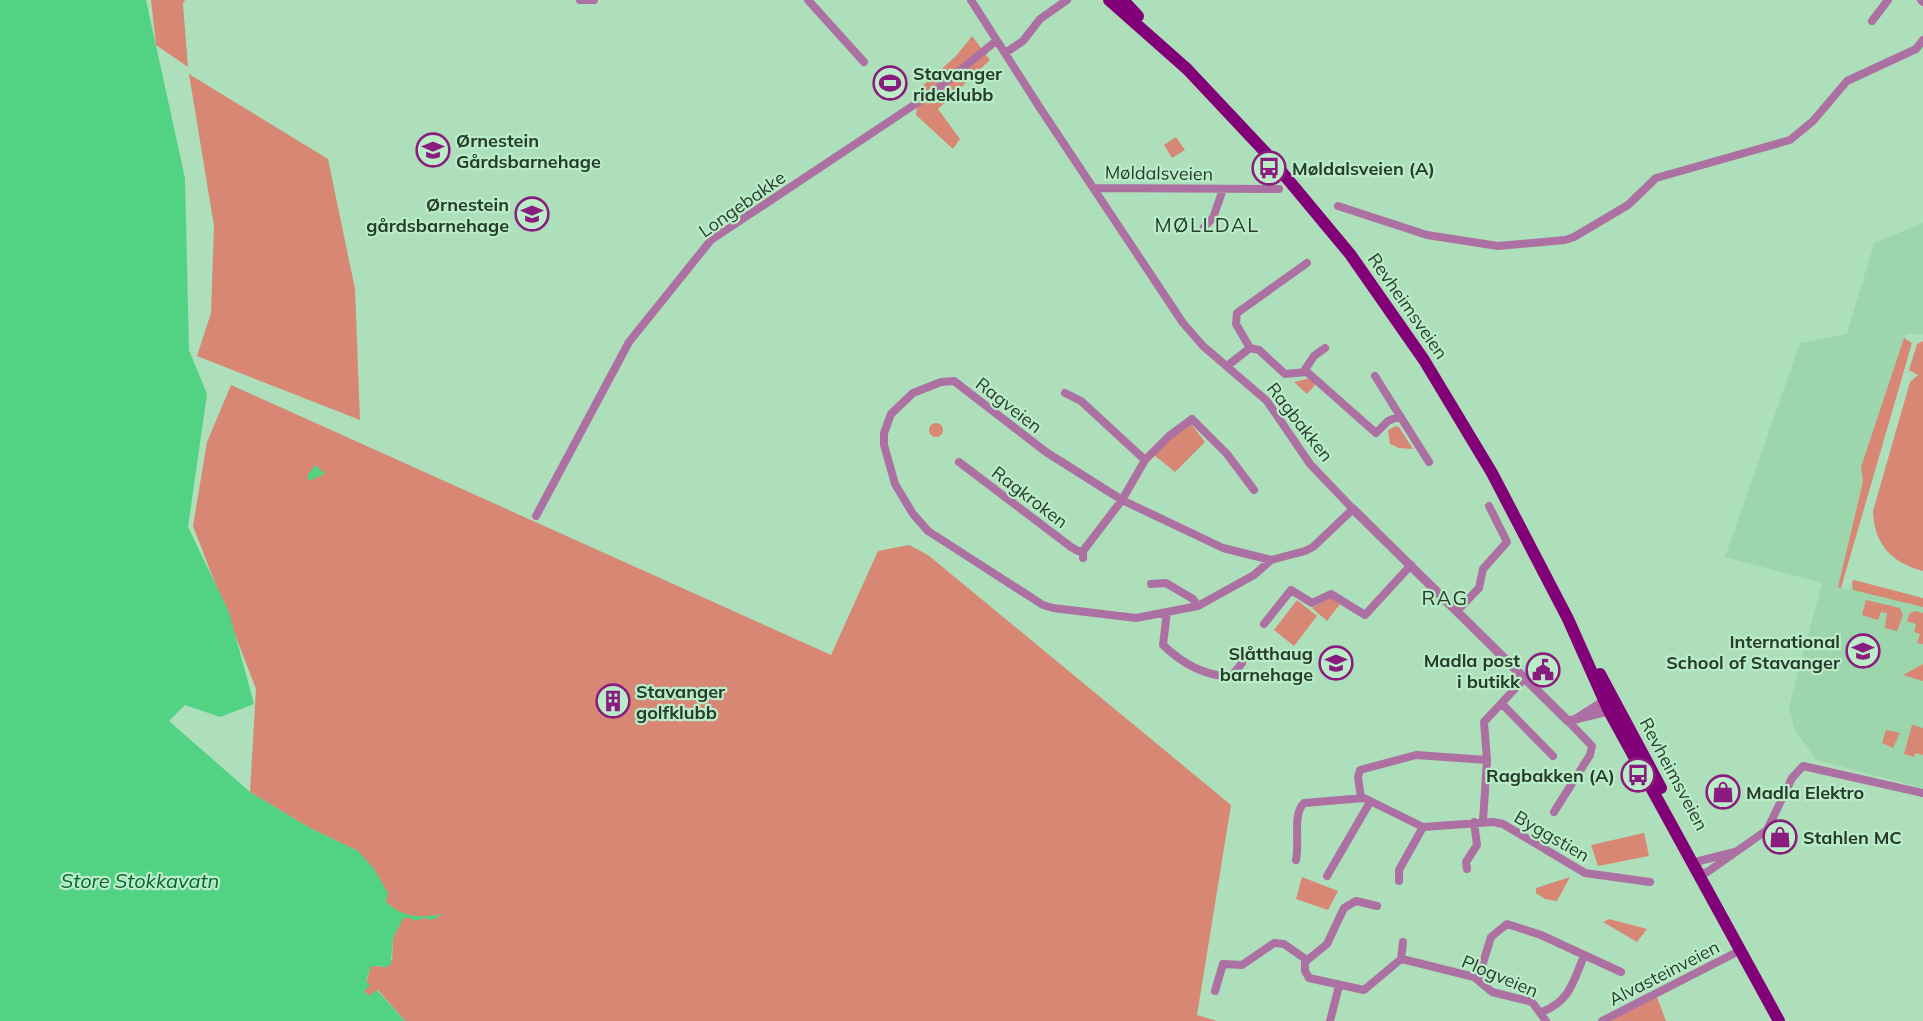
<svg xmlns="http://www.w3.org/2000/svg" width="1923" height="1021" font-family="Mulish,sans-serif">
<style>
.built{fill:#9dd6ac}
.green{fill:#d88775}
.water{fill:#52d383}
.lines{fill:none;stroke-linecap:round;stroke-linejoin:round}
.minor{stroke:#ac71a2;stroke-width:8}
.tertiary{stroke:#ac71a2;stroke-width:9}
.primary{stroke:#830178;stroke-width:12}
.labels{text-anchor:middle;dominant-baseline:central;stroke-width:4.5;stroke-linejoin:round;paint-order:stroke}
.poi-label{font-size:18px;font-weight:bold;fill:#283c2e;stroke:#baedc7;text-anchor:start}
.street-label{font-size:18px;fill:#283c2e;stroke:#baedc7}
.neighbourhood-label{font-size:20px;letter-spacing:1.5px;fill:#283c2e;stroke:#baedc7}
.water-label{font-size:20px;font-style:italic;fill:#026634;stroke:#baedc7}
</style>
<rect width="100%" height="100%" fill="#addfba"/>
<!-- built -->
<path class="built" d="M1923,223V334H1906L1861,467L1863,480L1839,587L1849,589L1851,584L1923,603V788L1816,760L1794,728L1789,707L1822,583L1725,557L1800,343L1847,334L1874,243Z"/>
<!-- green -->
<path class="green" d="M151,0H185L183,4L188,67L156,45Z
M972,36L990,60L938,109L960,139L953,149L916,115L919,89L956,56Z
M189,74L328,159L355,289L360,420L197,356L211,313L214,226Z
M1176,137L1185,150L1172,158L1164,145Z
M1904,338L1912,343L1841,588L1838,587L1863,481L1861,467Z
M1923,341V571C1892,563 1874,544 1873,511L1910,382L1918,375L1909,370L1917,344Z
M1310,378L1316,384L1307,394L1294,382Z
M231,385L831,655L878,551L909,545L928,555L1231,805L1197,1015L1217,1021H405L378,990L369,996L364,991L371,965L382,967L392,960L393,938L399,921L398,913L386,902L358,851L310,828L250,792L256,689L193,526L207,442Z
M929 430a7 7 0 1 1 14 0a7 7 0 1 1-14 0Z
M1187,424L1192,425L1205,442L1175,472L1154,455Z
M1396,426L1399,427L1413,449L1399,448L1390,444L1388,430Z
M1854,580L1923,598V607L1853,590L1852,581Z
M1330,598L1340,604L1327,621L1312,608Z
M1297,600L1317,616L1294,646L1274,630Z
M1866,600L1900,608L1903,615L1897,631L1885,628L1887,613L1881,612L1878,620L1862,615Z
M1915,611L1923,613V644L1917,643L1920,634L1914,632L1916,624L1907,621L1910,613Z
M1923,664V681L1903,675Z
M1912,725L1923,728V755L1915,753L1914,757L1904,754Z
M1886,730L1900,733L1893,748L1882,743Z
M1644,833L1649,856L1598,866L1591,845Z
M1302,877L1338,891L1328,910L1296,899Z
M1570,877L1557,901L1545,899L1536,893V888Z
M1609,919L1647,929L1637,942L1603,922Z
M1657,997L1666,1021H1610Z"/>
<!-- water -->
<path class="water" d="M0,0H146L185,178L189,350L207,394L188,527L229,612L254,704L220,717L185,705L169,721L250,792L310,828L358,851L374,869L388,893L386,902C403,918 422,918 443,914L432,920L424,918L415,921L408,917L403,919L393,938L391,964L387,967L371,966L366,981L370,985L364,991L369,996L377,990L405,1021H0Z
M316,465L325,474L308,481V474Z"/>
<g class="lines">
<!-- minor -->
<path class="minor" d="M580,0H594
M808,0L864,62
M971,0L1040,108L1183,323L1203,346L1267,401L1310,464L1353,509L1313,547L1305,551L1271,560L1254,575L1198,606L1136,618L1053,608L1043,605L928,531L913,514L895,484L884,445V433L891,414L913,393L941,382L954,381L1046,452L1122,500L1223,548L1271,560
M1921,0L1923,2
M1872,21L1888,0
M1005,53L1023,41L1040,19L1067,0
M1094,188L1279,189
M1338,206L1427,235L1498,246L1565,240L1574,237L1628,205L1656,178L1790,140L1813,121L1847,81L1916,49L1923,40
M1204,227L1213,218L1223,189
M1250,348L1236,324L1237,313L1307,263
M1227,366L1250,348L1259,350L1285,374L1307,372L1376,433L1388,421L1400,416L1429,462
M1304,371L1314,356L1325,348
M1375,376L1400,416
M1065,393L1081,401L1145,460L1169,436L1192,419L1227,454L1254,490
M959,462L1071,547L1078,551H1083V558
M536,516L629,342L711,240L932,93L996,41
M1083,551L1122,500L1145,460
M1151,584L1166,583L1193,599L1198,606
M1458,610L1479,588L1483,569L1507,542L1489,506
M1167,612L1163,645C1183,664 1203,675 1231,677L1242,663
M1264,624L1291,590L1312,603L1331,594L1365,615L1411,565
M1502,704L1553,756
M1361,798L1358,777L1360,770L1416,755L1487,760
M1554,812L1590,755L1592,746L1568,721
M1483,821L1487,760L1484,722L1525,678
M1735,852L1699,861L1696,871L1706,873L1767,830L1792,778L1803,766L1923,793
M1296,860C1300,843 1292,814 1304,803L1364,798L1423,827L1493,822L1503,824L1585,873L1650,882
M1467,869L1466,862L1477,845L1474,822
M1327,876L1370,802
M1399,881V870L1423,827
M1377,906L1356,901L1344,908L1327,944L1305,962V971L1309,978L1364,990L1401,959L1406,960L1474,977L1492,992L1532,1002L1546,1021
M1401,959L1403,942
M1478,979L1491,937L1507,924L1541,935L1621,972
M1215,991L1223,964L1242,965L1274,943L1284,944L1307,960
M1542,1012C1570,1001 1573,982 1584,956
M1330,1021L1339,986
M1602,1021L1739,951"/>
<!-- tertiary -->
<path class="tertiary" d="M1353,509L1568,721L1609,711L1615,702L1604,701L1576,719"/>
<!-- primary -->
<path class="primary" d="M1109,0L1187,69L1266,153L1350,254L1424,360L1492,473L1568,619L1609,711L1779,1021
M1123,0L1138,16
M1600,674L1661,788"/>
</g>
<!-- icons -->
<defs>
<g id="stadium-ring" transform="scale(1.725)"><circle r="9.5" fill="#baedc7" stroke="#8b1c7f" stroke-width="1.5"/><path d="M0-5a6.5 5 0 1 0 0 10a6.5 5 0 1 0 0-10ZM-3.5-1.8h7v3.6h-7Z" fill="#8b1c7f"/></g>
<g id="school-ring" transform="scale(1.725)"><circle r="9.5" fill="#baedc7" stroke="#8b1c7f" stroke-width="1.5"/><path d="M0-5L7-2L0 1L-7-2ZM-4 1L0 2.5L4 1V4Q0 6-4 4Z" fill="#8b1c7f"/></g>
<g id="bus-ring" transform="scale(1.725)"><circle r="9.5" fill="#baedc7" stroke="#8b1c7f" stroke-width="1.5"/><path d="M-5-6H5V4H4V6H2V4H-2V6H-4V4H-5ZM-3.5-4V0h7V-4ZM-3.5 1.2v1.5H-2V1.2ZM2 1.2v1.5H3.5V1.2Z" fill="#8b1c7f"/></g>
<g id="civic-ring" transform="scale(1.725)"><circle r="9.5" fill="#baedc7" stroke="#8b1c7f" stroke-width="1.5"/><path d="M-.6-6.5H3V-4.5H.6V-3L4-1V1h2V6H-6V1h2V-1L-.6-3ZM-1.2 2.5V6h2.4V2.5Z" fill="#8b1c7f"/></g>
<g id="building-ring" transform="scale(1.725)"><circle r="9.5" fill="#baedc7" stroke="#8b1c7f" stroke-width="1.5"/><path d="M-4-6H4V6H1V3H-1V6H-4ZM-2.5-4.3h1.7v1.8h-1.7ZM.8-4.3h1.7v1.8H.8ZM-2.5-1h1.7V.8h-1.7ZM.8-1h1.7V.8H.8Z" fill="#8b1c7f"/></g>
<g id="shop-ring" transform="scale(1.725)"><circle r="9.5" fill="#baedc7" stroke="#8b1c7f" stroke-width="1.5"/><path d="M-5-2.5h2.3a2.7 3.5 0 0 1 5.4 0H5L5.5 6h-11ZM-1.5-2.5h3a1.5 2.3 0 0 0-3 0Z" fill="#8b1c7f"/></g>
</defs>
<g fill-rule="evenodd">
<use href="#stadium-ring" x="890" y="83"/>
<use href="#school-ring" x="433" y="150"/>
<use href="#bus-ring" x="1269" y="168"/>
<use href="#school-ring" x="532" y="214"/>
<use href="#school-ring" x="1863" y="651"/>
<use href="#school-ring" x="1336" y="663"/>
<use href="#civic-ring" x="1543" y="670"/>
<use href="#building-ring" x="613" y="701"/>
<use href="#bus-ring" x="1638" y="775"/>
<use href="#shop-ring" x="1723" y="792"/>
<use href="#shop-ring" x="1780" y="837"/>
</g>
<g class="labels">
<!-- poi labels -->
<g class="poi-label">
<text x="913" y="73">Stavanger<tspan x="913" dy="21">rideklubb</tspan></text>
<text x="456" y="140">Ørnestein<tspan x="456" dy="21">Gårdsbarnehage</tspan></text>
<text x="1292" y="168">Møldalsveien (A)</text>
<text x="509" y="204" text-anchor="end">Ørnestein<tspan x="509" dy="21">gårdsbarnehage</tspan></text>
<text x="1840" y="641" text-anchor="end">International<tspan x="1840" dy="21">School of Stavanger</tspan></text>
<text x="1313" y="653" text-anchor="end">Slåtthaug<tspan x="1313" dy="21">barnehage</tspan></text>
<text x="1520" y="660" text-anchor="end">Madla post<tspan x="1520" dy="21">i butikk</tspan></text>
<text x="636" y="691">Stavanger<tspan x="636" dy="21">golfklubb</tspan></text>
<text x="1615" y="775" text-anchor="end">Ragbakken (A)</text>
<text x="1746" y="792">Madla Elektro</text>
<text x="1803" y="837">Stahlen MC</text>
</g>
<!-- street labels -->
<g class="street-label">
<text transform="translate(1159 173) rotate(1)">Møldalsveien</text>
<text transform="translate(742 204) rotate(-35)">Longebakke</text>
<text transform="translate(1408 306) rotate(55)">Revheimsveien</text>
<text transform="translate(1009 405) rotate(38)">Ragveien</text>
<text transform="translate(1300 422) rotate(52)">Ragbakken</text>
<text transform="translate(1030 497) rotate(37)">Ragkroken</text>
<text transform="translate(1674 774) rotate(62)">Revheimsveien</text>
<text transform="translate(1552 836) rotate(30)">Byggstien</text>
<text transform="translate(1664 973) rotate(-27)">Alvasteinveien</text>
<text transform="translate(1500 976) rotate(23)">Plogveien</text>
</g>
<!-- neighbourhood labels -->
<g class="neighbourhood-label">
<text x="1207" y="224">MØLLDAL</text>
<text x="1445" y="597">RAG</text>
</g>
<!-- water labels -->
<g class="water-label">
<text x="140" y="880">Store Stokkavatn</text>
</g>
</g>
</svg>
